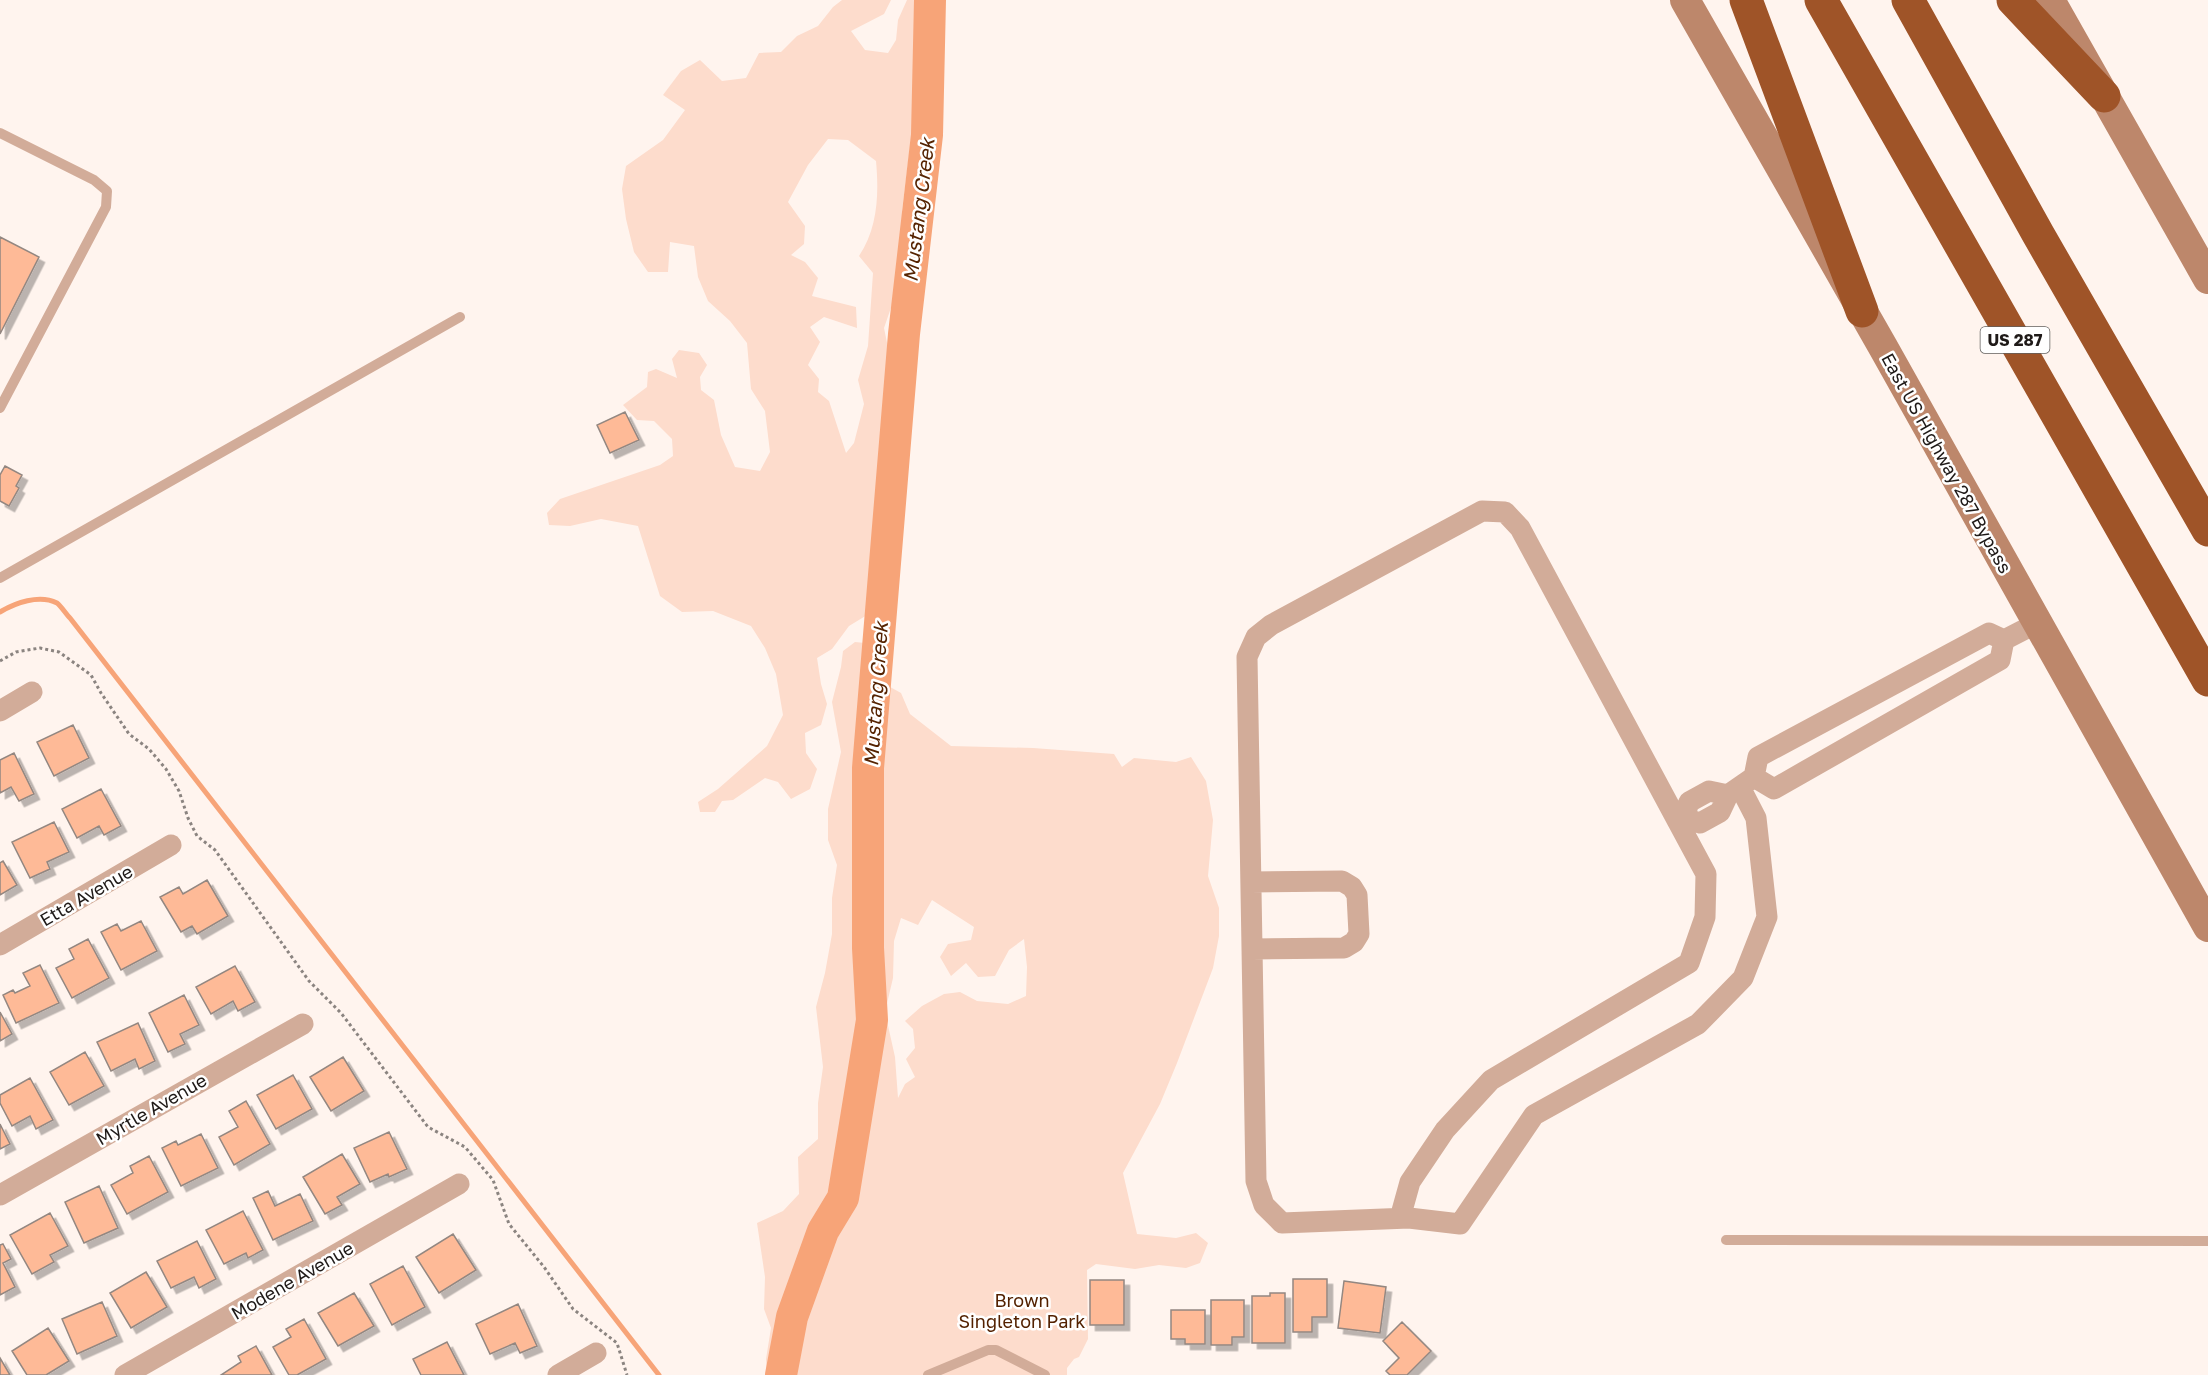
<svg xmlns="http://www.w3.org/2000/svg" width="2208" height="1375" font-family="'Golos Text',sans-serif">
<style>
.green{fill:#fddccc;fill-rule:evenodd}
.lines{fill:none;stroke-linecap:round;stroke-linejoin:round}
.stream{stroke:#f7a478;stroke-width:5}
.river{stroke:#f7a478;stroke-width:32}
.building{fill:#feba97;stroke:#938781;stroke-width:1.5;filter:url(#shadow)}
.path{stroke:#8b8480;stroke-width:3;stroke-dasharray:3 3;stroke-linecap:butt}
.service{stroke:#d2ac99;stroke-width:10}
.minor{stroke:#d2ac99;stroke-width:21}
.secondary{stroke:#bd876b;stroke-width:30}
.motorway{stroke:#9f5428;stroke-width:33}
.labels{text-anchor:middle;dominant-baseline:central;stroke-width:5;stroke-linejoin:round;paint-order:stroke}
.shield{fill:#fff;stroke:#625f5d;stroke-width:1.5}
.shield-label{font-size:16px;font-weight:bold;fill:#1f1a18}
.street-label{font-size:18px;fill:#1f1a18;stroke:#fff}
.park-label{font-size:18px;fill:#532100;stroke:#fff}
.water-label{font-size:20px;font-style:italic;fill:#562301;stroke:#fff}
</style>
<defs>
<filter id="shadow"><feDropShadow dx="5.5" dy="5.5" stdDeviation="0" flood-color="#0004"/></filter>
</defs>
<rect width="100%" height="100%" fill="#fff4ee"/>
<!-- green -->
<path class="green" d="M842,0H891L884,14L851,31L865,50L888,53L896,40L898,20L907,0H921L922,23L914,59L917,91L902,211L905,267L884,328L904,426L907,478L879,511L872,612L849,626L832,649L817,658L821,684L827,704L821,725L805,733L806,753L817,769L810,789L791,799L778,782L765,778L733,800L722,801L715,812H700L698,802L718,789L767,746L783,715L776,674L765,648L751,626L713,611L682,612L660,596L638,526L601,519L570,526L549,525L547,513L560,499L660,465L673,456L672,439L654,421L637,420L623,405L647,387L648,372L656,369L677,378L672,359L679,350L699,353L707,365L700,377L701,390L714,400L721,435L735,467L760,471L770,452L765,411L751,389L747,343L730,321L708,301L698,277L694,246L670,242L668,272H648L634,252L626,219L622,189L626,166L663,140L685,110L663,95L681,71L700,60L722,81L746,78L759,53L781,52L797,36L818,26L833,7ZM828,139L848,140L876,161C879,193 878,228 859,256L873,273L868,346L858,380L864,404L854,443L846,453L829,401L818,392L819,379L808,365L820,342L810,327L824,317L857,328L856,307L812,296L818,278L805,262L791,255L804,244L805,226L788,202L808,165Z
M855,642L865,643L873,652L872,677L901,693L910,714L951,746L1033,748L1114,754L1122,767L1134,758L1176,762L1191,757L1206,781L1213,820L1208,876L1219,908V936L1213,968L1177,1063L1160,1104L1123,1173L1137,1234L1176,1238L1196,1233L1208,1243L1200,1263L1186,1268L1159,1265L1135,1269L1096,1264L1087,1270L1088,1339L1079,1357L1074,1359L1067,1368V1375H767L766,1359L771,1328L764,1309L765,1277L757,1223L783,1211L799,1194L798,1157L818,1139V1103L823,1067L816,1007L825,973L832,934V898L837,865L828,840V809L841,752L832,702L841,667L843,651ZM932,900L974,927L971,940L948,944L940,957L951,976L966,963L978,977L995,976L1009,950L1024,939L1027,967L1026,996L1008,1004L977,1001L960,992L944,994L922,1006L905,1021L913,1029L915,1048L906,1059L915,1077L905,1084L898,1098L895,1057L885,1012L893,978L894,941L901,918L918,925Z"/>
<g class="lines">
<!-- stream -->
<path class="stream" d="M0,612C15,603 39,594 57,603C61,606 66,614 70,618L659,1375"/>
<!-- river -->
<path class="river" d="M781,1375L792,1317L823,1231L843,1198L872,1020L868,948V768L904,334L927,135L930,0"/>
</g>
<!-- building -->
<path class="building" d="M0,237L39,257L0,334Z
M625,412L639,440L610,453L597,425Z
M5,466L22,475L16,486L19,488L9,506L0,501V475Z
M73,725L89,758L54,776L37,742Z
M14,753L34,794L19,801L11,787L0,793V760Z
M101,789L121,826L104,835L99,826L77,838L62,809Z
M54,822L69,852L47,862L50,869L30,878L12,842Z
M3,861L17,885L0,895V863Z
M207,880L228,916L197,934L192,926L181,932L160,897L179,887L183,894Z
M141,921L157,951L121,970L101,932L117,924L121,931Z
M88,939L109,978L72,998L56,968L74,959L69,949Z
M40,965L59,1003L16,1023L3,995L13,990L15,993L30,986L23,973Z
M235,966L255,1002L238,1011L233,1001L211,1014L196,987Z
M184,995L199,1025L180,1034L185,1044L168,1052L149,1013Z
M0,1012L12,1034L0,1041Z
M138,1023L155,1061L139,1069L135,1059L111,1071L97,1042Z
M85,1052L104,1086L69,1105L50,1072Z
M343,1057L364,1091L331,1111L310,1077Z
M293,1075L312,1109L276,1129L257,1095Z
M30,1078L53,1120L36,1129L30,1116L12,1126L0,1103V1095Z
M246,1101L270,1144L234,1165L219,1137L238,1127L229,1111Z
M0,1124L10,1144L0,1149Z
M389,1132L407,1169L389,1177L388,1174L370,1182L354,1148Z
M201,1134L218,1168L181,1186L162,1148L176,1141L178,1145Z
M342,1154L360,1184L337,1197L342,1205L325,1214L303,1177Z
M149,1156L168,1192L127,1214L111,1185L133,1173L130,1166Z
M99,1186L118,1228L84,1243L65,1202Z
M268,1191L275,1206L300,1194L313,1221L273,1240L253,1198Z
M243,1211L263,1250L248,1258L246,1253L224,1264L206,1230Z
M50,1213L68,1246L50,1255L54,1262L32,1274L10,1235Z
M453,1234L476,1270L439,1293L416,1257Z
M197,1241L216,1279L199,1288L194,1277L171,1288L157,1261Z
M3,1244L11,1259L3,1263L15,1287L0,1295V1245Z
M403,1266L425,1307L392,1325L370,1284Z
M146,1272L167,1307L131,1328L110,1293Z
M1293,1279H1327V1317H1312V1332H1293Z
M1090,1280H1124V1325H1090Z
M1344,1281L1386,1287L1380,1333L1338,1328Z
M354,1293L374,1326L338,1346L318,1313Z
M1270,1293H1285V1343H1252V1296H1270Z
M1211,1300H1244V1337H1232V1345H1211Z
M102,1302L117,1336L77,1354L62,1319Z
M518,1304L537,1346L520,1353L515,1343L490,1354L476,1324Z
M1171,1310H1205V1344H1185V1339H1171Z
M304,1319L326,1359L297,1375H289L273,1347L291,1337L286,1329Z
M1402,1322L1431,1351L1407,1375H1390L1386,1371L1399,1358L1383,1341Z
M48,1328L69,1361L46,1375H27L12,1351Z
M447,1342L464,1375H421L413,1359Z
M256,1346L272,1375H221L241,1362L238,1356Z
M0,1358L10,1375H0Z"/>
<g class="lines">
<!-- path -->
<path class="path" d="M0,661L16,652L40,648L59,652L91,675L101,693L129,734L149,749L166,769L179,791L188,818L197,836L215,850L309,981L341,1013L428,1127L465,1147L493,1180L509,1224L544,1267L573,1309L617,1343L627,1375"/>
<!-- service -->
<path class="service" d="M0,133L94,180L107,191L106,207L0,408
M0,578L460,317
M1726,1240L2208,1241
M928,1375L988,1350H996L1045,1375"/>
<!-- minor -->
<path class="minor" d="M2004,640L2037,623
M0,711L32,692
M1754,777L1774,789L2000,660L2004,640
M1740,787L1756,818L1767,917L1743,978L1698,1024L1534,1115L1460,1224L1409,1218L1282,1223L1264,1205L1256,1181L1247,657L1256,637L1271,625L1482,511L1505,512L1520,528L1678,822L1684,818L1700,823L1720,812L1728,795L1754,777L1758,757L1989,633L2004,640
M1684,818L1689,802L1709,791L1728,795
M1251,882L1342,881L1352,887L1357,895L1359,934L1354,942L1344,948L1252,949
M0,945L171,845
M0,1195L303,1024
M1400,1218L1410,1182L1445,1130L1491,1080L1689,963L1705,917L1706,874L1678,822
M125,1375L459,1184
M558,1375L596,1353"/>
<!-- secondary -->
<path class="secondary" d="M1685,0L1883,347L2208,927
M2050,0L2208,279"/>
<!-- motorway -->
<path class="motorway" d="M1746,0L1862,311
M1821,0L2208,680
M1908,0L2038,234L2208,530
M2013,0L2104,96"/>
</g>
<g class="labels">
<!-- shield labels -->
<rect class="shield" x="1980.5" y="327" width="69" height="26" rx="4.5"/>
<g class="shield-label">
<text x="2015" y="340">US 287</text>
</g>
<!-- street labels -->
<g class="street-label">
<text transform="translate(1947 463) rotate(61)">East US Highway 287 Bypass</text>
<text transform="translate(86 895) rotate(-30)">Etta Avenue</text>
<text transform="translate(151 1109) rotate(-30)">Myrtle Avenue</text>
<text transform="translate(292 1280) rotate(-30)">Modene Avenue</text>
</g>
<!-- park labels -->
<g class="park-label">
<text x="1022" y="1300">Brown<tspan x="1022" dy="21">Singleton Park</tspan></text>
</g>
<!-- water labels -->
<g class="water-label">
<text transform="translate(918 210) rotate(-83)">Mustang Creek</text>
<text transform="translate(875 694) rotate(-86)">Mustang Creek</text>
</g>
</g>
</svg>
